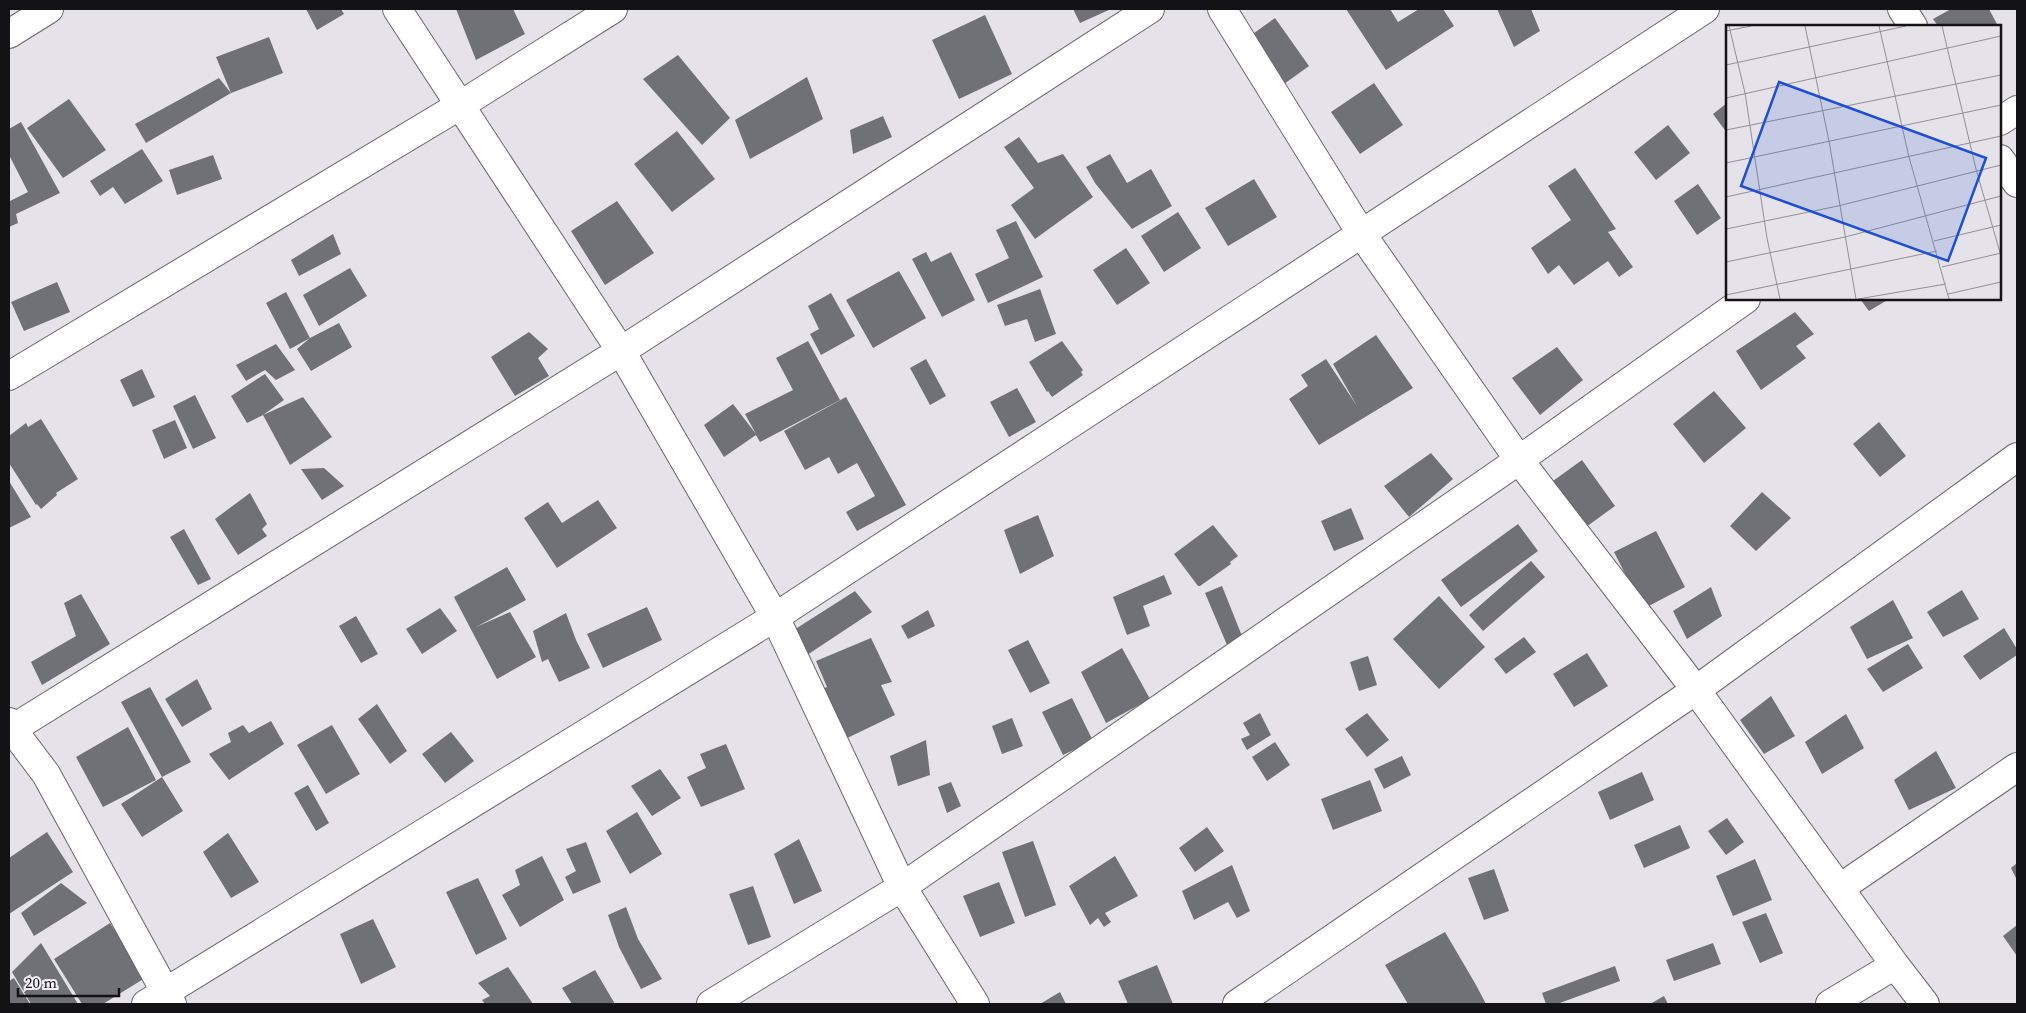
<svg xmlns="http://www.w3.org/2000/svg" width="2026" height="1013" font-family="'Source Serif 4',serif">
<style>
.building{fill:#707077}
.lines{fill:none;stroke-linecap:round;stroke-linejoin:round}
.minor-casing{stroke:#6a666c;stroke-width:30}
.minor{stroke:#fff;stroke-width:28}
.inset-road{fill:none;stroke:#928f94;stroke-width:1}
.view{fill:#1d4ed8;fill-opacity:0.15;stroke:#1d4ed8;stroke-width:2.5}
.inset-edge{fill:none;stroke:#131214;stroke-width:2.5}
</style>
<rect width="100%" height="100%" fill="#e6e2e9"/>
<!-- building -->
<path class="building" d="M306,9H341L344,14L317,30Z
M456,9H513L525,34L476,60Z
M1073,9H1111L1080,23Z
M1346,9H1390L1398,22L1419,9H1443L1454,26L1386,70Z
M1497,9H1531L1540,31L1514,47Z
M1951,9H1989L1998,26H1938L1933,19Z
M985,15L1012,74L959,99L932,40Z
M1275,18L1309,66L1284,84L1250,36Z
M269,37L283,73L231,93L146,143L135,124L219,78L231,93L216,57Z
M678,55L730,118L702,145L643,79Z
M807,77L823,119L750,159L735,120Z
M1374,83L1403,125L1360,154L1331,112Z
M69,99L106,150L63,178L27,128Z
M1727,103V133L1713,114Z
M883,116L892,137L853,154L850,130Z
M21,122L60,193L16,214L18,223L9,227V199L10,201L28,192L9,155V129Z
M1668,125L1690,153L1656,180L1634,152Z
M677,131L715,179L672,212L634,164Z
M1019,137L1038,163L1063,154L1093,197L1035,239L1011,205L1034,188L1004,147Z
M142,149L163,181L125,204L113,187L100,196L90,181Z
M1110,154L1127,183L1151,169L1172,206L1132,229L1095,183L1086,167Z
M213,155L222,179L177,195L169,170Z
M1575,168L1616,229L1608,232L1633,267L1619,277L1608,261L1574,285L1559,265L1548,274L1531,248L1571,220L1548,186Z
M1254,179L1277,217L1228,246L1205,208Z
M1698,184L1721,218L1697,235L1674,201Z
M617,201L654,253L605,285L571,231Z
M1178,212L1201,248L1164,272L1141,236Z
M1016,221L1043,277L988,303L975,274L1009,258L996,230Z
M333,234L341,254L299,276L291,260Z
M1126,248L1150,283L1117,305L1093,270Z
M926,252L931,262L951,252L975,300L942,317L912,259Z
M350,268L367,296L319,326L303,295Z
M899,271L926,318L873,348L846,300Z
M57,282L70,312L24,331L11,302Z
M1040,289L1056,334L1035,342L1027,319L1005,326L997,305Z
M286,292L310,338L339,323L352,347L311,371L297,349L310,338L290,349L266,303Z
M831,293L855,336L821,355L810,334L819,329L808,306Z
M1860,299H1889L1869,311Z
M1795,312L1814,334L1796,346L1806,358L1761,390L1736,351Z
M529,332L548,349L538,358L549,376L515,396L491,357Z
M1376,335L1413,388L1319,445L1289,399L1308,386L1301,375L1326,359L1357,406L1333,364Z
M808,341L840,400L760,442L756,435L724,457L704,425L733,404L756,434L745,414L793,390L776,358Z
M1062,341L1083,370L1081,372L1083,375L1052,397L1048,391L1047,392L1029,362Z
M276,344L295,370L276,380L265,370L246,381L236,365Z
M1557,347L1583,380L1540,415L1512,378Z
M926,359L946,396L930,405L910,368Z
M142,369L155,397L133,407L120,380Z
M265,374L284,400L263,415L247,423L231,396Z
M1017,388L1036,422L1009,437L990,402Z
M1714,391L1746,428L1704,463L1673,424Z
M195,395L216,438L193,449L173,406Z
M303,397L332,437L290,465L263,415Z
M846,397L906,505L857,531L846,512L875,496L857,463L838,474L829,457L805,470L784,431Z
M41,419L78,479L56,493L57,495L41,509L37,504L36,505L9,463V436L26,423L28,427Z
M175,420L187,448L164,459L152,430Z
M1879,422L1906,456L1880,477L1853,444Z
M1431,453L1453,479L1409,517L1384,486Z
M1582,460L1615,506L1586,527L1553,481Z
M324,468L344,486L322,500L301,469Z
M9,481L31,517L9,528Z
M1762,492L1791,518L1756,551L1730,526Z
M250,493L267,524L262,529L267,536L238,555L215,519Z
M598,500L617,528L557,568L524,518L548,502L562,523Z
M1351,508L1364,539L1334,551L1321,521Z
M1038,515L1054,556L1020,574L1004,530Z
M1518,524L1538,551L1461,607L1441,580Z
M1213,525L1238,556L1230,562L1231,564L1200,586H1198L1174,554Z
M184,529L211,579L198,585L170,537Z
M1656,531L1685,587L1643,609L1614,552Z
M1531,561L1545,577L1483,631L1469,615Z
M507,567L526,600L476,627L510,612L536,657L497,679L454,597Z
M1164,575L1172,594L1143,606L1150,626L1127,635L1113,597Z
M1222,586L1246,646L1230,652L1205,593Z
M1711,587L1722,616L1687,639L1673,611Z
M1962,590L1979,619L1943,637L1927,612Z
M855,591L872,612L798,661L786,635Z
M81,594L110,644L42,685L31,662L76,636L64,603Z
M1439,596L1485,647L1439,689L1393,639Z
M1893,600L1913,638L1867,659L1850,627Z
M647,607L662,640L603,668L587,634Z
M440,608L457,631L422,654L406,629Z
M928,610L935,626L908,639L901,626Z
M566,613L576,640L590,668L559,682L548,659L542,662L533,631Z
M356,616L378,654L361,663L339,626Z
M2004,628L2017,649V655L1980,680L1963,656Z
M1524,637L1536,652L1506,674L1494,659Z
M871,638L892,682L881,685L895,715L839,742L815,692L827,687L816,661Z
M1028,640L1050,683L1030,693L1008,650Z
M1908,644L1923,668L1883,692L1867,669Z
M1122,648L1150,699L1106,723L1081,672Z
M1587,653L1608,686L1574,707L1553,674Z
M1368,656L1377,685L1359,691L1350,662Z
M197,679L212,709L182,727L165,699Z
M150,687L191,762L162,777L183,811L142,837L121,804L162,777L121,702Z
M1771,696L1795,736L1764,754L1740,720Z
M1072,698L1093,741L1063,755L1042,712Z
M377,704L407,751L390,764L358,719Z
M1260,713L1271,735L1247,750L1241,739L1250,735L1243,723Z
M1367,713L1389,740L1367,757L1345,729Z
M1846,714L1864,748L1822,774L1805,742Z
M1012,718L1023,746L1002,754L992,726Z
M271,721L284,744L229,780L209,754L231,742L228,733L243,725L249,733Z
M332,725L360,774L326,794L297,745Z
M128,727L156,780L103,807L76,757Z
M451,732L474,761L445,783L422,754Z
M926,740L930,775L898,786L890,756Z
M1275,742L1290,765L1267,781L1252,757Z
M726,744L745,789L701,807L687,777L706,768L700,754Z
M1936,751L1956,788L1909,810L1894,780Z
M1402,756L1411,775L1384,789L1374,769Z
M660,769L681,798L652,816L631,786Z
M1642,772L1654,800L1610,820L1598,792Z
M1370,780L1382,811L1333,830L1321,799Z
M951,782L961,806L947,813L938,787Z
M308,785L329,823L316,831L294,793Z
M637,812L662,854L630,874L606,831Z
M1727,818L1744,842L1726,855L1708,831Z
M1680,825L1690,848L1644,868L1634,845Z
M1207,827L1224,851L1195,872L1179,848Z
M47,832L73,872L9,914V858Z
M228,833L259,882L231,898L203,852Z
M799,839L822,891L794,904L774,854Z
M1033,841L1056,905L1025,917L1002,852Z
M586,842L601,882L573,894L565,877L576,871L566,849Z
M542,856L564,900L520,927L502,895L520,885L515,870Z
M1115,856L1138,896L1105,913L1111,922L1104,927L1098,918L1090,925L1069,886Z
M1755,859L1772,900L1733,916L1716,876Z
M2017,863V880L2011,868Z
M1232,865L1250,911L1237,918L1228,902L1194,920L1182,891Z
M1494,869L1509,911L1484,920L1468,878Z
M478,878L507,939L476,955L446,892Z
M999,882L1015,923L980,937L963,896Z
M61,883L87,903L34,936L21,913Z
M753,886L771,937L748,945L729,894Z
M626,907L638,939L662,979L641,989L619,947L608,915Z
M1766,913L1783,953L1760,963L1742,922Z
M373,919L396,967L361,984L340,934Z
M110,923L145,978L103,1004H82L54,959Z
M2017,925V956L2003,936Z
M1445,932L1476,985L1486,1004H1408L1385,965Z
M41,943L78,1004H31L12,972Z
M1713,943L1721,964L1674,981L1666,960Z
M1157,965L1173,1004H1128L1118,981Z
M1615,966L1620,981L1557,1004H1546L1542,993Z
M508,967L533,1004H485L482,1000L490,996L478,983Z
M595,970L615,1004H572L562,988Z
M14,978L30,1004H9V981Z
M1060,992L1066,1004H1040Z
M1664,996L1668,1004H1650Z"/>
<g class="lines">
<!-- minor casing -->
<g class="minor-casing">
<path id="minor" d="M397,9L621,351L775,617L902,887L975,1004
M1222,9L1361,233L1519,460L1696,690L1895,965L1925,1004
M1902,9L1913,26
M9,34L49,9
M2000,121L2017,110
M2000,159L2017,183
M9,376L459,106L613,9
M9,722L12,729L46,774L172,1004
M9,731L621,351L1150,9
M1840,888L2017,767
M146,1004L775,617L1705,9
M711,1004L902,887L1519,460L1746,299
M1237,1004L1696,690L2017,457
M1830,1004L1895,965"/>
</g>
<!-- minor -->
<use href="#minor" class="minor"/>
</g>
<!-- overview -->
<g transform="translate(1726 25)">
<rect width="275" height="275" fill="#e6e2e9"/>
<path class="inset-road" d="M3,1L19,68L41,213L54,274M79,1L103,116L130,274M153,1L183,132L223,274M216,1L250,144L275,231M0,6L25,1M0,40L180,1M0,73L275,11M0,105L275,50M0,138L275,80M0,172L275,111M0,204L112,181L275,140M208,216L275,200M0,237L119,212L275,171M216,242L275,228M222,269L275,257M0,270L211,226M132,274L220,259"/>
<path class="view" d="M53,57L260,133L222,236L15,161Z"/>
<rect width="275" height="275" class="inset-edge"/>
</g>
<!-- border -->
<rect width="2026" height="1013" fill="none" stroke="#131214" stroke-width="20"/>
<!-- scale -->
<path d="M18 988v8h101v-8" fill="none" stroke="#131214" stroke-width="2.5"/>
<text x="25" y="988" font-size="15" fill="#131214" stroke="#f4f0f7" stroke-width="4" paint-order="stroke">20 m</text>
</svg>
